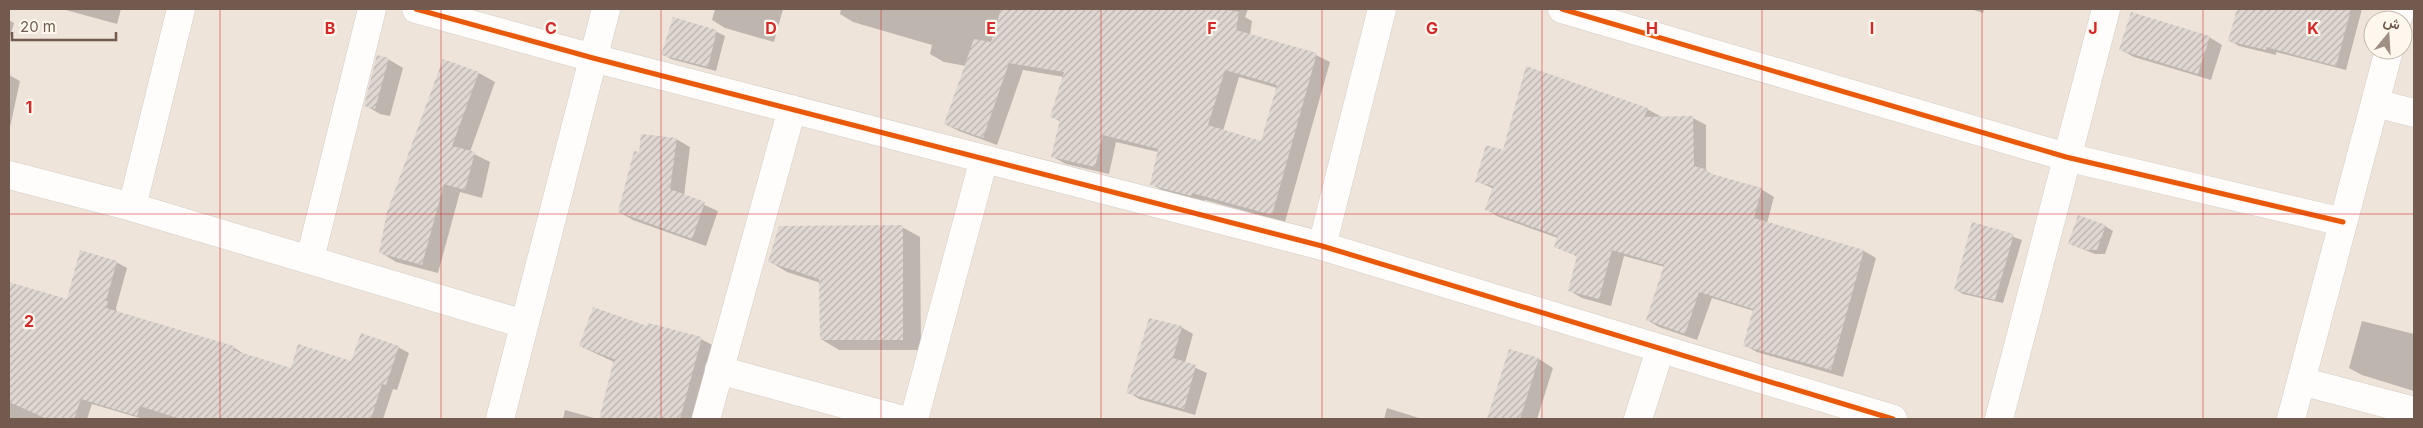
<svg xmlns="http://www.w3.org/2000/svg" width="2423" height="428" font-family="Inter,Vazirmatn,sans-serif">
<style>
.residential{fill:#eee4da;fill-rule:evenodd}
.shadow{fill:#0003;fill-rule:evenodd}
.building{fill:url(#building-hatch);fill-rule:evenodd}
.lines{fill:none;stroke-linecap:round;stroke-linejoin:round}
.minor-casing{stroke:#d4cec7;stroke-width:29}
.minor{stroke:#fefdfc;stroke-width:28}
.cycleway-casing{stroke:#fdf7ee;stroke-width:8}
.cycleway{stroke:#e8590c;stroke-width:5}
.grid{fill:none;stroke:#d62828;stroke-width:1;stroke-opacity:0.55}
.grid-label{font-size:16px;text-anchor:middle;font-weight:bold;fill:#d62828;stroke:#fdf7ee;stroke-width:4.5;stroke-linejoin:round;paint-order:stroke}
</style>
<defs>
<pattern id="building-hatch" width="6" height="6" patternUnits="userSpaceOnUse" patternTransform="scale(1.25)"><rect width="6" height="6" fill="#dfd8d2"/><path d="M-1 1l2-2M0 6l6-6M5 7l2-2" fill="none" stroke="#b9b2ad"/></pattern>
</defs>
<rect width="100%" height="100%" fill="#f6f2ec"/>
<!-- residential -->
<path class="residential" d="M9,9H2414V419H9ZM2373,20H2403V50H2373Z"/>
<!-- shadow -->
<path class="shadow" d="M62,9H121L117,24Z
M715,9H783L774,42L725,28L712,20Z
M841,9H1144L1143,11L1192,25L1198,9H1248L1245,17L1252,21L1250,35L1316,55L1330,62L1285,222L1205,200L1204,203L1165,192L1151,184L1158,152L1116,142L1109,174L1066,164L1053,157L1061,122L1051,116L1064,77L1023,70L997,145L959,131L945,124L966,66L944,62L930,54L932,45L853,22L840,14ZM1239,77L1277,88L1262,143L1223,131Z
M1970,9H1984L1983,13Z
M2238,9H2362L2346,70L2276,52V55L2239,46L2229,40Z
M673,19L717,32L725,36L716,71L671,59L663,54Z
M9,20L14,23L9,41Z
M2209,37L2222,45L2211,80L2134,57L2121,50Z
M388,59L403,68L390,116L380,114L365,105Z
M444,60L479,73L495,82L470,152L490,162L482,198L460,192L438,273L396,262L380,252Z
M9,75L20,81L9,132Z
M1647,109L1660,116L1659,118H1693L1706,125V171L1719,178L1761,189L1774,197L1767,223L1864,251L1876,258L1843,377L1757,352L1744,345L1754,311L1712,298L1697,340L1659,327L1647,320L1665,267L1624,256L1611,306L1582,298L1570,291L1578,257L1555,246L1558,238L1499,217L1487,210L1494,189L1477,181L1504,151Z
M676,139L690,147L684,196L718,211L706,246L633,220L619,212L640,154Z
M1973,223L2022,240L2003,303L1963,294L1955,289Z
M2105,226L2113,231L2105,254H2095L2070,244Z
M902,227L920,237L921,350H839L821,339V283L787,272L769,261Z
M116,262L127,268L116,308L117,313L233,347L244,354L291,370L352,362L398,347L409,353L397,390L393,389L383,419H143L92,404L87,419H9V283L67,301Z
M2362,321L2414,334V391L2362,375L2349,368Z
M1181,327L1193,334L1185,363L1207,373L1195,415L1139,399L1128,392Z
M648,328L701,339L718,348L698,419H600L614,362L580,346Z
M1539,359L1553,368L1537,419H1523L1507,415Z
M1387,408L1419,418L1421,419H1384Z
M565,410L598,419H563Z"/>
<!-- building -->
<path class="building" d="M1001,9H1222L1239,12L1236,30L1317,53L1272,215L1192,193L1191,196L1150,185L1158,149L1103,135L1095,167L1051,157L1060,120L1050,117L1064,72L1009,63L983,138L944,124L974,39L991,42ZM1225,70L1277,85L1261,141L1208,125Z
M2237,9H2351L2336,66L2266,47V50L2228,41Z
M2131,12L2210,36L2198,74L2119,50Z
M673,17L717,30L708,67L661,55Z
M377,55L389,58L375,109L364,106Z
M443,59L479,72L452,146L475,152L465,190L444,184L422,265L379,253L387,212Z
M1526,66L1648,108L1644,117L1693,116L1694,166L1708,170V173L1762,188L1754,218L1864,250L1831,370L1743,346L1753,309L1699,292L1685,334L1646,320L1664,265L1612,250L1599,299L1568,291L1577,256L1554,247L1558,236L1485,210L1493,186L1475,182L1486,145L1503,150Z
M641,134L677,138L670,189L705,202L692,239L618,212L634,151L639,152Z
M2078,215L2106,225L2097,250H2086L2068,244Z
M1972,222L2014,234L1995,300L1954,290Z
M903,225V340H820L819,279L768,262L779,226Z
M80,250L117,261L106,301H108L106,308L234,346L233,350L291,368L298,344L351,361L361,333L399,346L386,385L382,384L371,419H180L140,406L137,416L81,399L74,419H47L9,402V282L67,299Z
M593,307L647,326L648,323L702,337L680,419H599L614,359L579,346Z
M1149,318L1182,326L1173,358L1196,365L1184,409L1126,393Z
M1509,349L1539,358L1520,419H1487Z"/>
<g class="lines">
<!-- minor casing -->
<g class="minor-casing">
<path id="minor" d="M416,9L593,58L1322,246L1893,419
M1562,9L2066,157L2343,222
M2397,20L2401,9
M2375,103L2414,113
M9,175L132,207L524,324
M132,207L181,9
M1322,246L1382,9
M310,259L372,9
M719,370L899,419
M2301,381L2414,411
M500,419L606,9
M706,419L792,109
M914,419L984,159
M1638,419L1660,350
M1999,419L2106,9
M2291,419L2389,50"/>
</g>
<!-- minor -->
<use href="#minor" class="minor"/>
<!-- cycleway casing -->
<g class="cycleway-casing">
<path id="cycleway" d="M416,9L593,58L1322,246L1893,419
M1562,9L2066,157L2343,222"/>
</g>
<!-- cycleway -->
<use href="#cycleway" class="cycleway"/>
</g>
<!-- grid -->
<path class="grid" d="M220,9V419M441,9V419M661,9V419M881,9V419M1101,9V419M1322,9V419M1542,9V419M1762,9V419M1982,9V419M2203,9V419M9,214H2414"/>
<g class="grid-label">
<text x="330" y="34">B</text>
<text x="551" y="34">C</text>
<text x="771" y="34">D</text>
<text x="991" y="34">E</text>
<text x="1212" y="34">F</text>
<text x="1432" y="34">G</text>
<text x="1652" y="34">H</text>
<text x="1872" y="34">I</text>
<text x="2093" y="34">J</text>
<text x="2313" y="34">K</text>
<text x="29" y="113">1</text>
<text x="29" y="327">2</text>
</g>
<!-- border -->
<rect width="2423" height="428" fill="none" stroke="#725a4e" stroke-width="20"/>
<!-- north arrow -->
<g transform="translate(2388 35) rotate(18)"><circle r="24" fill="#fdf7ee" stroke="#c5b8ae"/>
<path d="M0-4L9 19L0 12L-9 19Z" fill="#a08f85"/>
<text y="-8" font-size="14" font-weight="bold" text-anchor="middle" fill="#725a4e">ش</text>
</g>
<!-- scale -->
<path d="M12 32v8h104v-8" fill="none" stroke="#725a4e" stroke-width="2.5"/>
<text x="20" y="32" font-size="15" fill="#725a4e" stroke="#fdf7ee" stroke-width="4" paint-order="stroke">20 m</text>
</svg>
